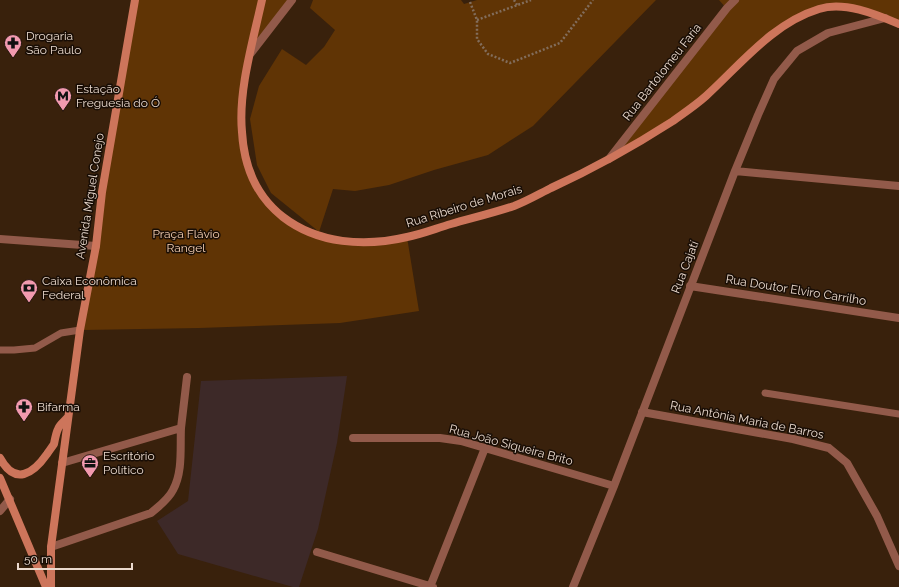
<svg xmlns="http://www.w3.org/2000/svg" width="899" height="587" font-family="Raleway,sans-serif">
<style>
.education{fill:#3d2928}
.green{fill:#603405}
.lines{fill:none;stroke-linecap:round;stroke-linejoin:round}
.path{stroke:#826d5c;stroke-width:2.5;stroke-dasharray:2 2;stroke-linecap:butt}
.lane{stroke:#925a4a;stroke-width:7}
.street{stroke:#925a4a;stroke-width:8}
.secondary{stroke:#cd755b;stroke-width:8}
.labels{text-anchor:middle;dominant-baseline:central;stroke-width:3;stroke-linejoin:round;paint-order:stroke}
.poi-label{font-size:12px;fill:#ebdace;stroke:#180d05;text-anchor:start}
.street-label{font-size:12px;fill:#ebdace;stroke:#180d05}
.park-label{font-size:12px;fill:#f6d0b3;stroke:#180d05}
</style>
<rect width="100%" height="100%" fill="#39210c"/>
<!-- education -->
<path class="education" d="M347,376L337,443L318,529L299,587H293L258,577L178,554L157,521L188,501L201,381Z"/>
<!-- green -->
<path class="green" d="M135,0H292L251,53L242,133L255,185L290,222L318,231L271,193L257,165L250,119L259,86L282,49L306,65L324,47L335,30L310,8L313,0H461L464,4L477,0H656L533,126L488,155L434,170L389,185L355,191L333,189L319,232L345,242L407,237L419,311L340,323L199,328L83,330Z
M719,0H899V24L835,5L781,27L705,98L609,159L726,8Z"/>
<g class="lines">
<!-- path -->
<path class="path" d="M514,0L517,5
M470,2L477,20V39L488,54L510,63L560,43L593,0
M477,20L531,0"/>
<!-- lane -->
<path class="lane" d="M0,350H14L35,348L61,333L80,330
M765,393L899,414"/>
<!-- street -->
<path class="street" d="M251,53L292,0
M609,159L727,8L735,0
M735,171L899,186
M0,239L96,246
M690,286L899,318
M642,412L793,439L829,448L847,463L877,516L899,566
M181,428L187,377
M353,438H440L461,441L614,486
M0,511L10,499
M51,547L151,513C159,506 168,500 173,490C183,472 180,448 181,428L62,463
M317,552L433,587
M430,587L485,448
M573,587L614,486L735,171L758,115L774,79L797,51L828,33L885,18"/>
<!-- secondary -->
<path class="secondary" d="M262,0C253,41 238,91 242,132C244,166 256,196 283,217C318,244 365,247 407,237C422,234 437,228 451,224C472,218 493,213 514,206C527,201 539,194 551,188C593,169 634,146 673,121C684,113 696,105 706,96C741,64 773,23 819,9C844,1 875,14 899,24
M0,458C15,486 33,474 47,454C49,451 52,447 54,444C55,439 56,433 58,429C60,424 65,421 68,417
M0,478L46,587
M51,587V547L80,330L96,246L102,192L135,0"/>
</g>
<!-- icons -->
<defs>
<g id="pharmacy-pin" transform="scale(0.9)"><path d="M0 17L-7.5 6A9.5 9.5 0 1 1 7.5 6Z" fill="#f29aaf" stroke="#180d05"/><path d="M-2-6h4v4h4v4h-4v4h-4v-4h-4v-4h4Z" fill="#111"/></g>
<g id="metro-pin" transform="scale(0.9)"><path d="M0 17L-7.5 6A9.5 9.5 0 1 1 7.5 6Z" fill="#f29aaf" stroke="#180d05"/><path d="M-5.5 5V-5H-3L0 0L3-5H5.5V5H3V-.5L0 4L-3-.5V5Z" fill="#111"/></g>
<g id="bank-pin" transform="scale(0.9)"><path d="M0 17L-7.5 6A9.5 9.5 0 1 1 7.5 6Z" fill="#f29aaf" stroke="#180d05"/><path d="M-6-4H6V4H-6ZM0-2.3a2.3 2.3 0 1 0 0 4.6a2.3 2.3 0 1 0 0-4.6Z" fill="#111"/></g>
<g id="office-pin" transform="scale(0.9)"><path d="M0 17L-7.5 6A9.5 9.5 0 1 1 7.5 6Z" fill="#f29aaf" stroke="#180d05"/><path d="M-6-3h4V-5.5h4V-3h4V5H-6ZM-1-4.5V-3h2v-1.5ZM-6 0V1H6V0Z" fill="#111"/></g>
</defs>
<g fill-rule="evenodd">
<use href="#pharmacy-pin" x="13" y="43"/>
<use href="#metro-pin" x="63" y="96"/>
<use href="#bank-pin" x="29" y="288"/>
<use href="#pharmacy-pin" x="24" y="407"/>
<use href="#office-pin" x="90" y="463"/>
</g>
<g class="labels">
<!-- poi labels -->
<g class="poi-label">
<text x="26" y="36">Drogaria<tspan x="26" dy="14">São Paulo</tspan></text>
<text x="76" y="89">Estação<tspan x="76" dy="14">Freguesia do Ó</tspan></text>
<text x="42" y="281">Caixa Econômica<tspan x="42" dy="14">Federal</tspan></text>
<text x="37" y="407">Bifarma</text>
<text x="103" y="456">Escritório<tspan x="103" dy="14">Político</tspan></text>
</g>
<!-- street labels -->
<g class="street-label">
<text transform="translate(662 72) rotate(-52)">Rua Bartolomeu Faria</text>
<text transform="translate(90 196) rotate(-81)">Avenida Miguel Conejo</text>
<text transform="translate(464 206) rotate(-17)">Rua Ribeiro de Morais</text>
<text transform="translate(685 267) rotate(-69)">Rua Cajatí</text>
<text transform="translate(796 290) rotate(9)">Rua Doutor Elviro Carrilho</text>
<text transform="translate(747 420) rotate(11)">Rua Antônia Maria de Barros</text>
<text transform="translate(511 445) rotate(15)">Rua João Siqueira Brito</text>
</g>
<!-- park labels -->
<g class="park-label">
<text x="186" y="234">Praça Flávio<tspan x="186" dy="14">Rangel</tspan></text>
</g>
</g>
<!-- scale -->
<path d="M18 563v6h114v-6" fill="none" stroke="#ebdace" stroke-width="2"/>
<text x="24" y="563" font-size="12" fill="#ebdace" stroke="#180d05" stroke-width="3" paint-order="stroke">50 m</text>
</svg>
